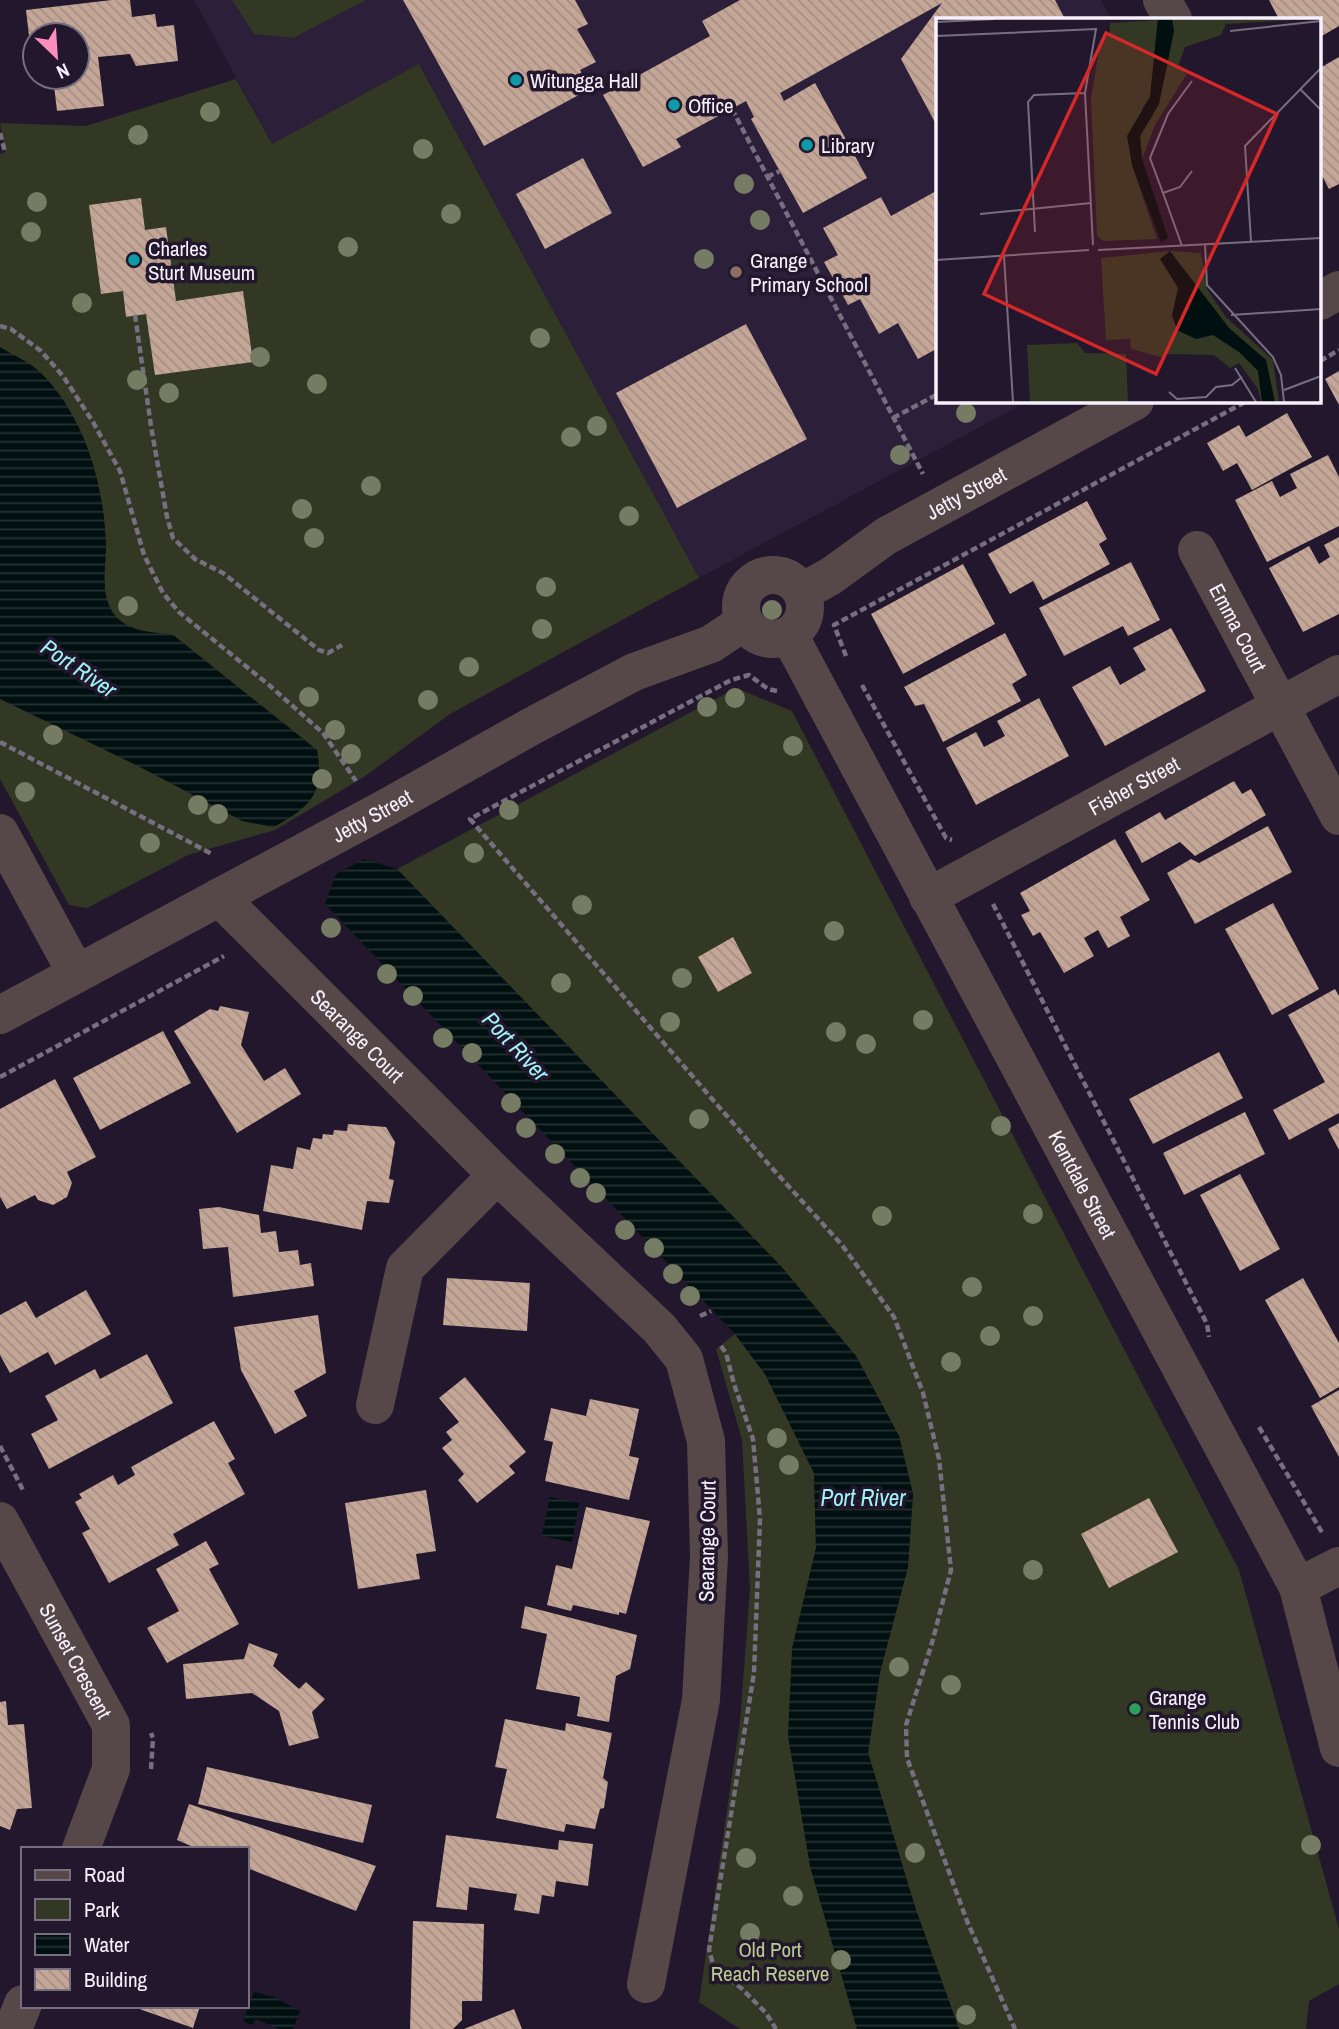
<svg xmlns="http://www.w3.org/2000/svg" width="1339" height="2029" font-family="'Archivo Narrow',sans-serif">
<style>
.built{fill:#2c1f39}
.park{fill:#323824}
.water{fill:url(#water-rules)}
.building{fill:url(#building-back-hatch)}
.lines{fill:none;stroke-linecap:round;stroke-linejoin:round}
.path{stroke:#776e80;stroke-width:4.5;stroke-dasharray:7 3.5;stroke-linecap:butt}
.minor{stroke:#564848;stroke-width:38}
.tertiary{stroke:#564848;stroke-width:38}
.tree{fill:#767b64}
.culture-dot{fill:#0f9aa8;stroke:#22172c;stroke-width:2.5}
.education-dot{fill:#8d6e63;stroke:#22172c;stroke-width:2.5}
.leisure-dot{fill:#2e9e5b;stroke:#22172c;stroke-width:2.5}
.labels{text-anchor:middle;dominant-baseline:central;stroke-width:7;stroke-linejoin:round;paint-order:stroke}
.poi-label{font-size:21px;fill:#f7f1fd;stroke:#22172c;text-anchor:start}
.street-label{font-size:21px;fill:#f7f1fd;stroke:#22172c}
.park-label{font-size:21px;fill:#bacd91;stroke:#22172c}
.water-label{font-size:23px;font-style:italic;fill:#9ef4f6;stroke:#22172c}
.inset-road{fill:none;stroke:#776e80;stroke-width:2}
.view{fill:#d62828;fill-opacity:0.15;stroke:#d62828;stroke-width:3.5}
.inset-edge{fill:none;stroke:#f7f1fd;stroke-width:3.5}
</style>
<defs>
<pattern id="water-rules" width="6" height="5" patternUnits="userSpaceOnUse" patternTransform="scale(1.75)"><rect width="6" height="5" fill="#000f10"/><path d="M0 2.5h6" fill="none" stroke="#263234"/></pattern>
<pattern id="building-back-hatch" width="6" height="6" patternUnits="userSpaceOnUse" patternTransform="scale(1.75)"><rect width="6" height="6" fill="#c4a697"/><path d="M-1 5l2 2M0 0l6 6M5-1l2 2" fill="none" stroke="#a68e84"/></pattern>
</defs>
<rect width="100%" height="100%" fill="#22172c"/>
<!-- built -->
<path class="built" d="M194,0H1101L1111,19H938V401H1028L699,578L420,65L272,144Z"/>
<!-- park -->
<path class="park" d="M232,0H366L293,38L254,34Z
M419,64L699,578L450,714L364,777L275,830L188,855L87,908L69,905L0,779V154L5,152L0,123L86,126L236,79L272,144Z
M736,688L792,711L1239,1570L1339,1929V1984L1309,2001L1306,2029H959L916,1910L868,1753L880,1672L908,1567L913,1494L899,1436L856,1356L397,869Z
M735,1334L765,1374L814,1473L816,1548L792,1649L810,1866L857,2029H740L699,2002L740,1721L750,1589L742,1440L716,1349Z"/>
<!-- water -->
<path class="water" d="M0,347C13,355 30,362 41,373C85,417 104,484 106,545C106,567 100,593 113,613C126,631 152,633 172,634L317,750C325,794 310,807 274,827L242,821L140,767L0,699Z
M364,859L397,869L780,1265L856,1356L899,1436L913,1494L908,1567L880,1672L868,1753L916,1910L959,2029H857L810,1866L788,1736L792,1649L816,1548L814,1473L765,1374L735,1334L325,904L336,874Z
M550,1497L579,1503L572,1542L542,1536Z
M254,1992L274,1997L300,2011L293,2029H279L256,2019L252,2025L243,2021Z"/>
<!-- building -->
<path class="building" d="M112,0H130L132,17L155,14L157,27L174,25L178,61L136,66L130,54L98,57L104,106L57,111L53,77H77V35H35V70H33L26,10Z
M403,0H575L588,24L577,29L596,62L580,70L590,89L484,146Z
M740,0H1055L1065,19H938V128L901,59L942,3L780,93L784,101L815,83L867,178L803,213L751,119L754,117L746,101L676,139L681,147L643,167L603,95L710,36L702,21Z
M1269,0H1339V26L1320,37V19H1279Z
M1339,57V184L1329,189L1320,172V68Z
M583,158L612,213L545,249L516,194Z
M938,190V348L918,359L898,323L879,334L860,299L848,305L824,262L838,255L823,228L881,197L891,216Z
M141,198L145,230L166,227L176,301L243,291L253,362L155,375L146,314L126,317L123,291L101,294L89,205Z
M746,324L807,439L677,508L616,393Z
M1339,371V405L1325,379Z
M1287,413L1312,457L1252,490L1237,463L1223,471L1207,443L1239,425L1246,437Z
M1328,455L1339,477V526L1267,562L1235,500L1272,481L1280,497L1297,488L1290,474Z
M1087,501L1107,539L1099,544L1110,564L1043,600L1033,581L1010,594L988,554Z
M1339,537V614L1303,632L1269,568L1309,546L1319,564L1330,557L1324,545Z
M1131,562L1160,620L1128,636L1123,626L1064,656L1039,608Z
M963,564L995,624L903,674L871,614Z
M1171,628L1206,691L1105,746L1072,687L1110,666L1120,685L1146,670L1133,648Z
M1005,633L1027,675L1012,684L1021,701L943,742L924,704L915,706L904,687Z
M1039,698L1069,756L976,805L946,748L976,732L984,747L1005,736L997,721Z
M1234,781L1242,794L1251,789L1266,815L1195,856L1180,842L1142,863L1125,832L1160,812L1165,820Z
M1268,826L1292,872L1195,924L1167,873L1191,859L1199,863Z
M1115,839L1150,900L1120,917L1130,936L1108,948L1098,930L1084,938L1094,956L1064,973L1040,932L1033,936L1021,915L1030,911L1020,893Z
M1273,903L1319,989L1272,1015L1225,929Z
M733,937L752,973L718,992L698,957Z
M1335,989L1339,996V1113L1289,1140L1273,1110L1325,1082L1288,1015Z
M220,1006L249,1012L241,1045L264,1081L285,1068L301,1094L237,1133L174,1031L210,1009L218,1011Z
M163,1031L191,1083L100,1130L73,1078Z
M1219,1052L1243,1098L1153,1144L1129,1099Z
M55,1079L96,1157L67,1172L72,1183L67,1197L53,1205L38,1200L35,1195L7,1209L0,1197V1109Z
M1245,1112L1265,1154L1184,1195L1163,1153Z
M1339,1123V1150L1328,1129Z
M348,1124L386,1127L395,1142L389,1179L394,1180L389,1203L367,1201L362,1230L263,1211L271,1165L293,1169L297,1147L310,1150L313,1138L322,1139L323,1134L333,1135L334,1130L347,1131Z
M1240,1174L1280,1249L1240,1271L1200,1195Z
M219,1207L259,1215L261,1233L276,1231L279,1252L298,1250L300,1265L311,1263L314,1286L233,1297L228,1247L203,1249L199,1209Z
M447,1278L530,1283L527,1331L443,1325Z
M1303,1278L1339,1343V1387L1320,1398L1265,1300Z
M86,1290L111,1334L55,1365L48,1352L10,1373L0,1355V1315L26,1301L36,1318Z
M318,1315L326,1373L294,1391L307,1416L275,1434L241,1370L234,1327Z
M147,1354L173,1403L49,1469L31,1434L58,1420L45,1396L95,1369L100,1379Z
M465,1377L526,1452L509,1466L515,1473L477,1503L458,1480L464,1474L442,1448L452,1440L446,1432L459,1422L439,1398Z
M1339,1390V1457L1311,1406Z
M590,1399L639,1409L629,1456L639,1458L629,1500L545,1481L553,1442L544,1440L551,1408L586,1416Z
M214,1421L235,1459L228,1463L245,1494L173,1534L179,1545L109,1583L82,1533L90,1529L75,1502L82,1498L79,1494L113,1475L118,1485L135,1475L131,1467Z
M426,1490L436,1551L416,1554L420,1579L358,1589L345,1503Z
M1149,1498L1178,1552L1109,1588L1081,1534Z
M586,1507L650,1521L626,1614L619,1612V1615L573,1605L571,1611L547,1605L556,1565L572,1569Z
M206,1541L219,1564L209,1569L239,1624L167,1663L147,1628L179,1611L156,1569Z
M525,1606L637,1635L630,1669L616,1676L609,1722L577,1716L580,1697L536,1689L547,1634L521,1628Z
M249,1643L278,1654L273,1666L299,1689L306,1682L325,1699L312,1712L319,1738L289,1746L279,1711L252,1693L186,1699L183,1664L244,1659Z
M6,1701L8,1725L24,1724L32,1808L17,1809L10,1830L0,1826V1702Z
M505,1719L565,1731L566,1723L612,1733L603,1778L608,1782L604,1808L600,1809L595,1829L566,1824L564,1832L496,1818L507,1769L495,1767Z
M207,1767L372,1805L363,1843L198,1804Z
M189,1804L376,1866L356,1911L247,1868V1849H198L177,1840Z
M446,1835L558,1850L559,1840L593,1844L588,1886L556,1881L554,1897L542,1895L539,1914L514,1910L517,1894L469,1887L467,1910L436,1907Z
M413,1921L484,1924L482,2001H462V2020L453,2029H410Z
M131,2006H200L193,2028Z
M514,2009L522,2029H464Z"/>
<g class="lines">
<!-- path -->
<path class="path" d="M732,109L923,474
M0,133L5,152
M767,177L780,171
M135,315L151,426L167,517L173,538L195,559L223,573L319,650L328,653L342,645
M0,326L11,329L41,351L63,376L93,422L120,471L144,555L163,593L179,612L269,685L323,733L356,781
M1320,361L1339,350
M893,418L938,394
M846,656L834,625L1247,401
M862,685L946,838L952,840
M777,691L768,689L749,675L731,680L470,819L771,1167L842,1245L894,1317L923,1393L939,1459L951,1570L932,1643L906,1725L907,1758L967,1921L1015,2029
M0,742L212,854
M993,904L1207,1324L1209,1337
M0,1077L224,956
M700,1316L711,1311
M721,1346L726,1353L734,1384L753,1439L760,1519L754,1673L709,1950L714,1968L741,1988L766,2013L776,2029
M1259,1427L1323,1534
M0,1446L23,1490
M151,1769L153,1738L151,1733"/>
<!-- minor -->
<g class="minor">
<path d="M1162,0L1173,19"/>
<path id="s1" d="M1197,550L1339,816"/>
<path id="s2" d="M789,635L1298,1587L1339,1748"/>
<path d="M0,833L76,973"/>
<path id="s3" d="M219,897L497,1175"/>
<path id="s4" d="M928,897L1339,674"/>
<path d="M375,1405L405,1268L497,1175L659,1328L684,1359L706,1441L709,1556L701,1700L646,1984"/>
<path id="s5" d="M0,1521L111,1725V1769L81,1849"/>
<path d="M1298,1587L1339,1566"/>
<path d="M13,2029L23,2004"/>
</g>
<!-- tertiary -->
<g class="tertiary">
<path d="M1320,301L1339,290"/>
<circle cx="773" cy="607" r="32"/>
<path id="s6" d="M802,592L831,576L886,536L1135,401"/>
<path id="s7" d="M0,1015L384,809L532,726L634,672L711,644L744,622"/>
</g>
</g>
<!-- trees -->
<g class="tree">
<circle cx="210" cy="112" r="10"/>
<circle cx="138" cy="135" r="10"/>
<circle cx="423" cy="149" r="10"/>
<circle cx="744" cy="184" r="10"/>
<circle cx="37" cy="202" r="10"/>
<circle cx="451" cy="214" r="10"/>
<circle cx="760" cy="220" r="10"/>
<circle cx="31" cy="232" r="10"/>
<circle cx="348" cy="247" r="10"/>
<circle cx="704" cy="259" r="10"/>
<circle cx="82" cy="303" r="10"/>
<circle cx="540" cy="338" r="10"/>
<circle cx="260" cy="357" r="10"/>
<circle cx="137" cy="380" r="10"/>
<circle cx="317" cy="384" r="10"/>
<circle cx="169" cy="393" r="10"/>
<circle cx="966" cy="413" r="10"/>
<circle cx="597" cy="426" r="10"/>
<circle cx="571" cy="437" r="10"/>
<circle cx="900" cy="455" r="10"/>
<circle cx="371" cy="486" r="10"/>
<circle cx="302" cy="509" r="10"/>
<circle cx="629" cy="516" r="10"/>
<circle cx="314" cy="538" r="10"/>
<circle cx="546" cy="587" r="10"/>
<circle cx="128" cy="606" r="10"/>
<circle cx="772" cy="610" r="10"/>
<circle cx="542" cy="629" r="10"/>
<circle cx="469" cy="667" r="10"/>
<circle cx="309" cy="697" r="10"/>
<circle cx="735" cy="698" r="10"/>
<circle cx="428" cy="700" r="10"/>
<circle cx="707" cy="707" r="10"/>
<circle cx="335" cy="730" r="10"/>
<circle cx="53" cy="735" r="10"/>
<circle cx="793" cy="746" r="10"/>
<circle cx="351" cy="754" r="10"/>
<circle cx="322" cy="779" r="10"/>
<circle cx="25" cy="792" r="10"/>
<circle cx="198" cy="805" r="10"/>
<circle cx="509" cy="810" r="10"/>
<circle cx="218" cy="814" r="10"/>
<circle cx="150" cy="843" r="10"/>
<circle cx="474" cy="853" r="10"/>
<circle cx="582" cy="905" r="10"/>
<circle cx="331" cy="928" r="10"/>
<circle cx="834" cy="931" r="10"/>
<circle cx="387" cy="974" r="10"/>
<circle cx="682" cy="978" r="10"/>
<circle cx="561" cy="983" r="10"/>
<circle cx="413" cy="996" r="10"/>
<circle cx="923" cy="1020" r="10"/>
<circle cx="670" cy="1022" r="10"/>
<circle cx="836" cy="1032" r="10"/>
<circle cx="443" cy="1038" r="10"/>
<circle cx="866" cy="1044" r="10"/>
<circle cx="472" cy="1053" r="10"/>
<circle cx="511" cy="1103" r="10"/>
<circle cx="699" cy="1119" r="10"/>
<circle cx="1001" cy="1126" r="10"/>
<circle cx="526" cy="1128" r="10"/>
<circle cx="555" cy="1154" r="10"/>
<circle cx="580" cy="1178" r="10"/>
<circle cx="596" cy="1193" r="10"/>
<circle cx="1033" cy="1214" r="10"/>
<circle cx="882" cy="1216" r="10"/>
<circle cx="625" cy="1230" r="10"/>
<circle cx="654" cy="1248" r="10"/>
<circle cx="673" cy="1274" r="10"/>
<circle cx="972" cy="1287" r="10"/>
<circle cx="690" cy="1296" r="10"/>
<circle cx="1033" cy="1316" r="10"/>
<circle cx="990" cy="1336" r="10"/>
<circle cx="951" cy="1362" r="10"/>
<circle cx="777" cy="1438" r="10"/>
<circle cx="789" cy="1465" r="10"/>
<circle cx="1033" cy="1570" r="10"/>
<circle cx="899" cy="1667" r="10"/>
<circle cx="951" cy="1685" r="10"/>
<circle cx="1311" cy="1845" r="10"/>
<circle cx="915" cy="1853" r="10"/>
<circle cx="746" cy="1858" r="10"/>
<circle cx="793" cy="1896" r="10"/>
<circle cx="750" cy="1933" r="10"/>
<circle cx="841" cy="1960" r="10"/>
<circle cx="966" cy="2015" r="10"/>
</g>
<!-- markers -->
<g class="culture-dot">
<circle cx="516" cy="80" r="7"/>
<circle cx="674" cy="105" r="7"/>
<circle cx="807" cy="145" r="7"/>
<circle cx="134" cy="260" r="7"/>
</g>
<circle class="education-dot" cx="736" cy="272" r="7"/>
<circle class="leisure-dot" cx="1135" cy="1709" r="7"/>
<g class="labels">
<!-- poi labels -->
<g class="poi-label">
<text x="530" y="80">Witungga Hall</text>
<text x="688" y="105">Office</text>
<text x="821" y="145">Library</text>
<text x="148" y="248">Charles<tspan x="148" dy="24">Sturt Museum</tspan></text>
<text x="750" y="260">Grange<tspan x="750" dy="24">Primary School</tspan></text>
<text x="1149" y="1697">Grange<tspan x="1149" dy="24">Tennis Club</tspan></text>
</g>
<!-- street labels -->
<g class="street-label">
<text stroke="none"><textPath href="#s6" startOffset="192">Jetty Street</textPath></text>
<text stroke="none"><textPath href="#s1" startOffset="88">Emma Court</textPath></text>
<text stroke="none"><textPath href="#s4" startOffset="234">Fisher Street</textPath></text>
<text stroke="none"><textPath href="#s7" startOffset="422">Jetty Street</textPath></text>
<text stroke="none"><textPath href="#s3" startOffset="196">Searange Court</textPath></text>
<text stroke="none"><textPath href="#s2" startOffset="623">Kentdale Street</textPath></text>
<text transform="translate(707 1541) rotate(-89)">Searange Court</text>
<text stroke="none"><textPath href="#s5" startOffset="159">Sunset Crescent</textPath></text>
</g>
<!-- park labels -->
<g class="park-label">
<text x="770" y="1949">Old Port<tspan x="770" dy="24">Reach Reserve</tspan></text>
</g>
<!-- water labels -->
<g class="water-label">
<text transform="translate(79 668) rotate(34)">Port River</text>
<text transform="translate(516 1046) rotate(47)">Port River</text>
<text x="863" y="1497">Port River</text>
</g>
</g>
<!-- overview -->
<g transform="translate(936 18)">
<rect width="385" height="385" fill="#22172c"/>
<path d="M236,1H376L290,6L285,17L249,29L243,46L250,57L219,107L206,141L204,118L217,97L231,50ZM222,2L214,79L207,89L196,147L221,221L167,223L161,217L155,80L165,21L174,17V5ZM234,233L265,235L271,271L290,299L337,342L343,384H325L322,371L303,345L294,350L278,337L229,336L228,340L195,331L194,321L170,322L165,240ZM141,325L149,335L190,336L192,384H94L91,327Z" fill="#323824"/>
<path d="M222,1H236L238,13L223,86L204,118L206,141L232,220L225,224L196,147L191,118L214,79ZM234,233L293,310L330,342L339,384H326L322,353L303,334L277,317L260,321L241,312L236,297L242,270L224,241Z" fill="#000f10"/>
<path class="inset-road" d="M0,4L59,1M294,13L385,3M0,18L160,11L149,75L157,227M256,63L232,96L214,140L227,175L244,169L256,153M364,71L385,92M227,175L246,228M44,196L155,185M99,214L92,84L98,77L149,75M315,223L309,128L385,50M269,226L271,267L337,339L345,357L348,384M162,232L385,220M68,238L77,384M0,242L153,232M295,297L385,291M299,350L320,384M348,372L385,358M233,374L241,381L270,379L280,369L296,367L306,359"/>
<path class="view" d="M170,15L341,96L220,356L48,276Z"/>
<rect width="385" height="385" class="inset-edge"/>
</g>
<!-- legend -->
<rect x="21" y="1847" width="228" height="161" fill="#22172c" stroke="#776e80" stroke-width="2"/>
<rect x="35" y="1870" width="35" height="10" fill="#564848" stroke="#776e80" stroke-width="2"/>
<text x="84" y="1882" font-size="21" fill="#f7f1fd">Road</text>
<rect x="35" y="1899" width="35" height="21" fill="#323824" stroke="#776e80" stroke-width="2"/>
<text x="84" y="1917" font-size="21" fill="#f7f1fd">Park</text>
<rect x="35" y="1934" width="35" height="21" fill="url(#water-rules)" stroke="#776e80" stroke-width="2"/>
<text x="84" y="1952" font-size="21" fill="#f7f1fd">Water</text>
<rect x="35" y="1969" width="35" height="21" fill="url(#building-back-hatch)" stroke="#776e80" stroke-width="2"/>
<text x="84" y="1987" font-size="21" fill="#f7f1fd">Building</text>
<!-- north arrow -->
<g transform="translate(56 56) rotate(155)"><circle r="33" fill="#22172c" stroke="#776e80" stroke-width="2"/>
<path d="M0-5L12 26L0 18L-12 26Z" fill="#fd8ebf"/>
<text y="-10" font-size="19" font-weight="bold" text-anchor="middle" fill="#f7f1fd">N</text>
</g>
</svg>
